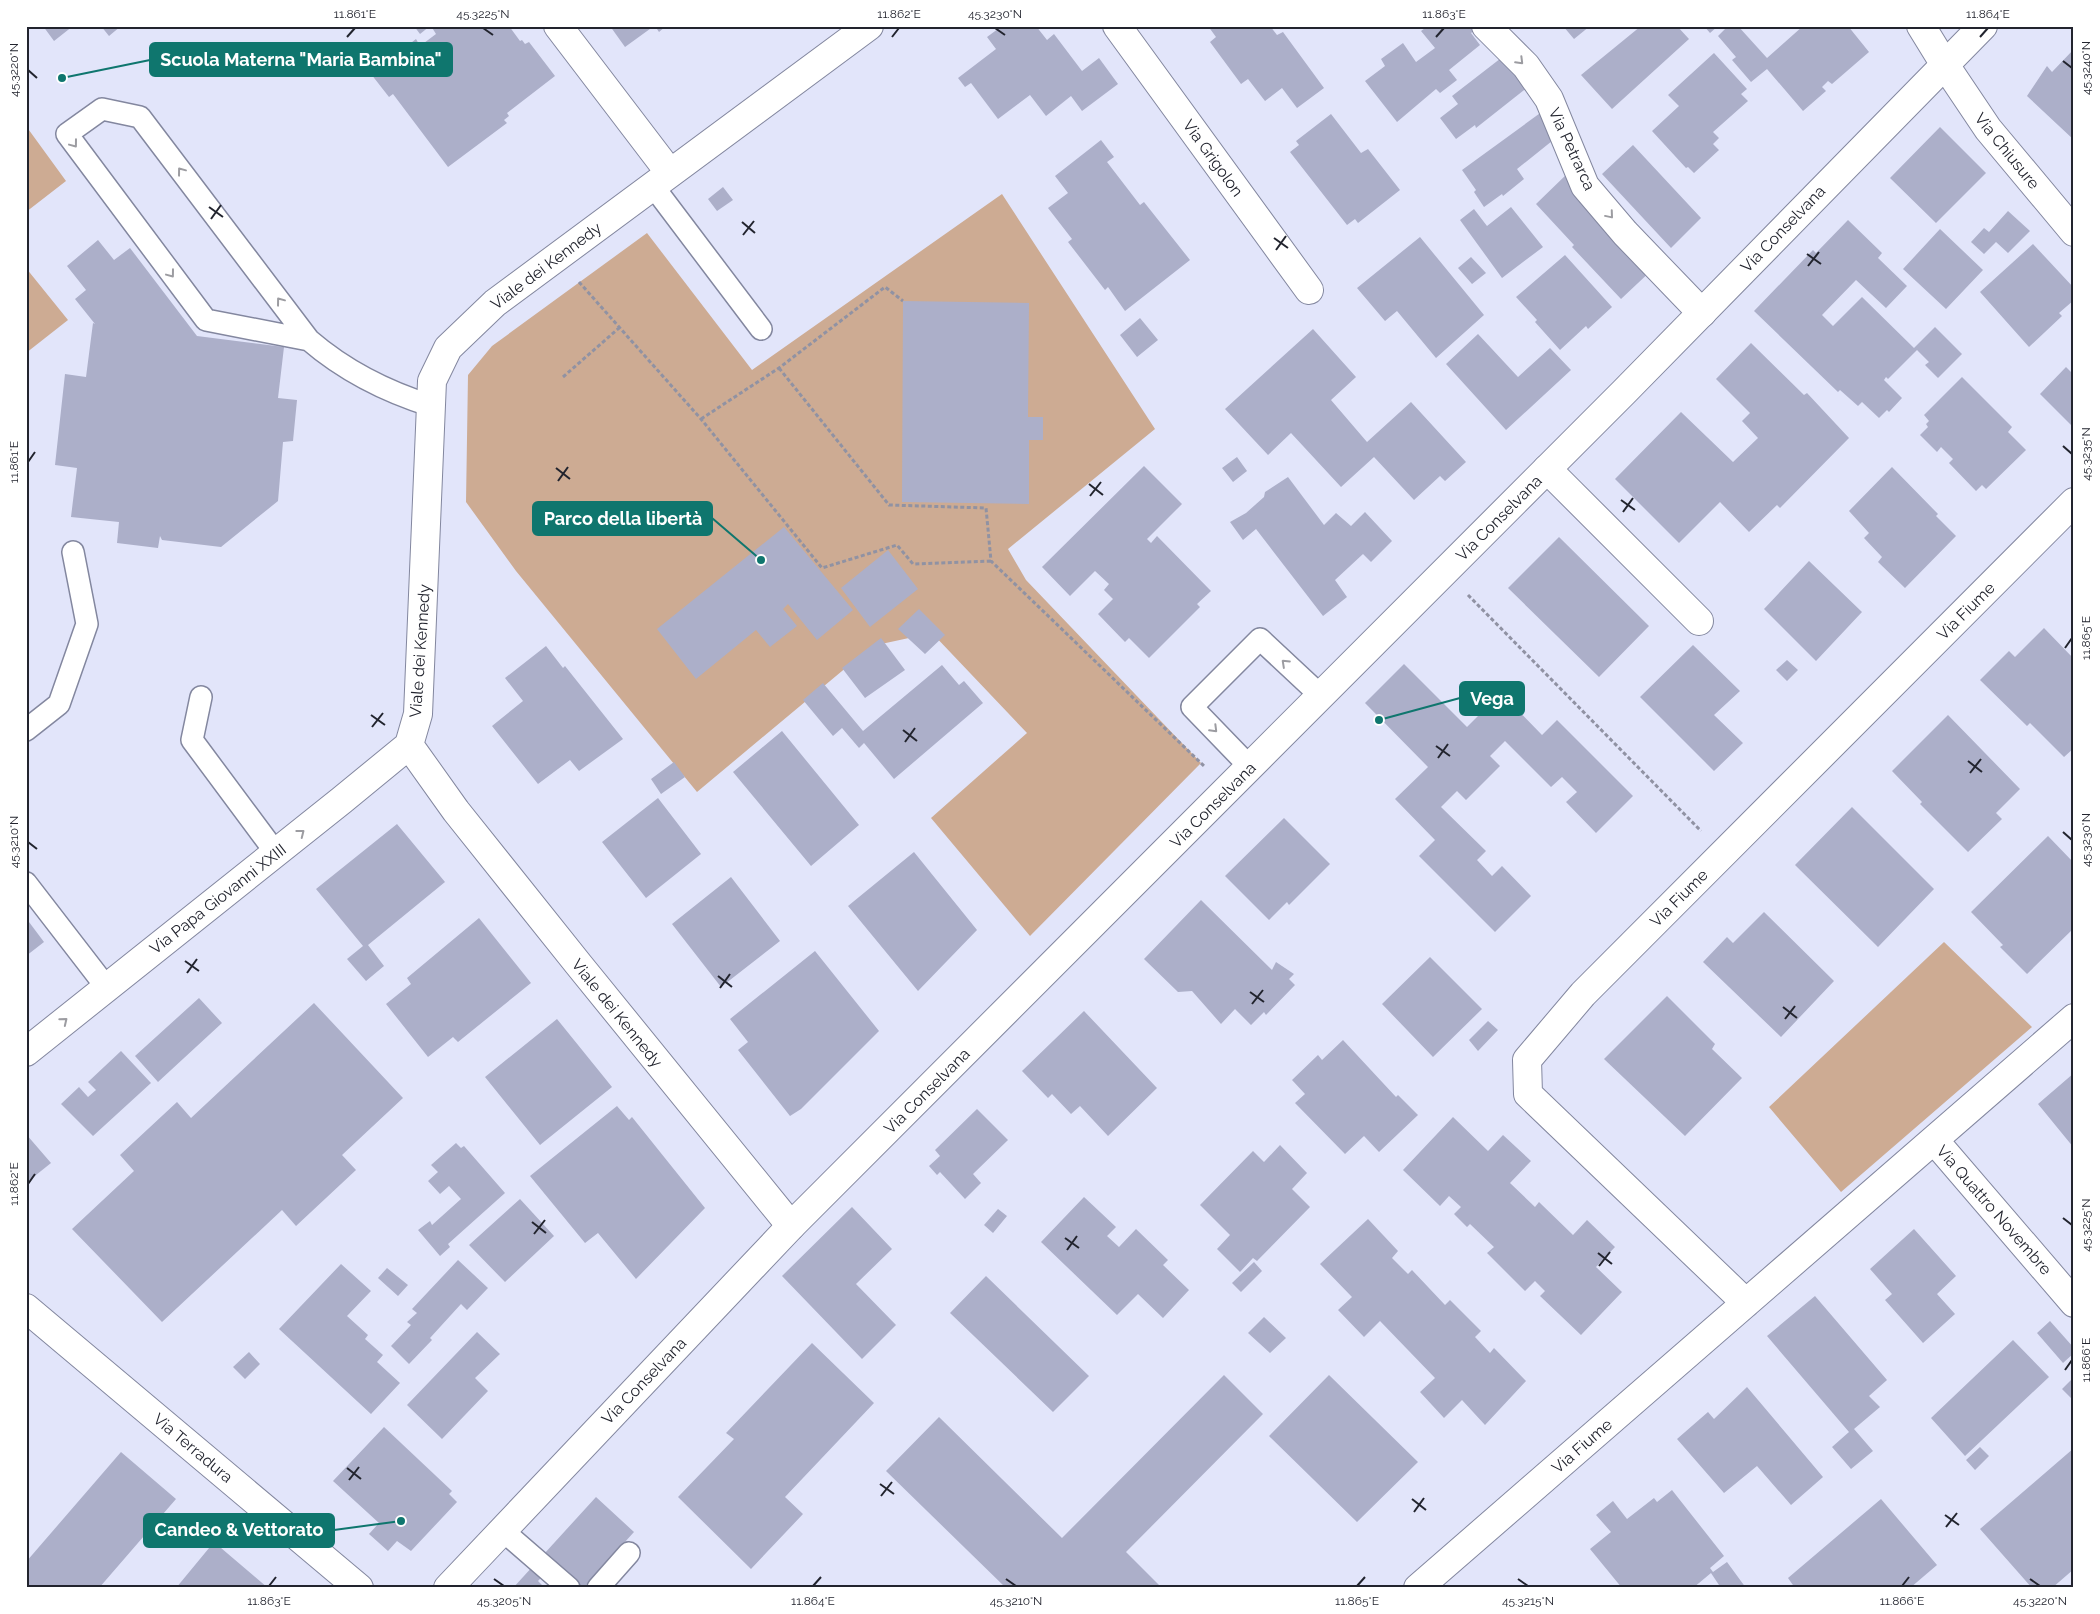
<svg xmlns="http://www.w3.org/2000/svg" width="2100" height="1614" font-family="Raleway,sans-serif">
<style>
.green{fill:#cdab93}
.building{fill:#acafc9}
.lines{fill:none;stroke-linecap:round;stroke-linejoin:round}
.service-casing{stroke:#83879f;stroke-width:24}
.minor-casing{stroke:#83879f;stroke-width:30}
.tertiary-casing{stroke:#83879f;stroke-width:30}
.secondary-casing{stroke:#83879f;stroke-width:30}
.path{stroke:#9092a3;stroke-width:3;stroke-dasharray:4 2.5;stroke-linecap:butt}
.service{stroke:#fff;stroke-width:21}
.minor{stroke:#fff;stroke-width:28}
.tertiary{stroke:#fff;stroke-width:28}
.secondary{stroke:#fff;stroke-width:28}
.oneway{stroke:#9c9ca1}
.ticks{fill:none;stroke:#22242e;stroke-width:2}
.labels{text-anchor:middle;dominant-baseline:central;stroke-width:4.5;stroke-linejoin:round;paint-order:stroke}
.street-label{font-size:16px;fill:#22242e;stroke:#fff}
.leader{fill:none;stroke:#0f766e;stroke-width:2}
.callout-dot{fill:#0f766e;stroke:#fff;stroke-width:2}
.callout{fill:#0f766e;stroke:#0f766e;stroke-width:2}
.callout-label{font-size:18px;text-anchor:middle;font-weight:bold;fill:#fff}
.neatline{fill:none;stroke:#22242e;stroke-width:2}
.ticks-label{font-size:12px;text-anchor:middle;fill:#22242e}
</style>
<rect width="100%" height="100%" fill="#e2e5fa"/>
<!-- green -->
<path class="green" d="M26,126L66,181L26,212Z
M1002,194L1155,429L1008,549L1026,580L1201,763L1030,936L931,818L1027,733L932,633L872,646L697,792L516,571L466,502L468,375L492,346L647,233L752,370Z
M26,268L68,320L26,353Z
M1944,942L2032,1027L1841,1192L1769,1107Z"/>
<!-- building -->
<path class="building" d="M43,26H73L54,41Z
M101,26H121L109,36Z
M414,26H430L420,34Z
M431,26H509L520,41L522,40L525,44L529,42L555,76L507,113L509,116L504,120L507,123L448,167L393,94L389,97L371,74L416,39L420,46L436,34Z
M610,26H654L625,47Z
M655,26H666L659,32Z
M1002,26H1036L1047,40L1054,34L1082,71L1099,58L1118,84L1082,111L1071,96L1046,116L1030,95L998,119L971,83L965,87L958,78L996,49L987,37Z
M1208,26H1270L1277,35L1283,32L1324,88L1297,108L1282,88L1265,101L1248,79L1241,84L1210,42L1216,37Z
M1428,26H1472L1475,30L1471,33L1480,45L1449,70L1457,80L1440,93L1436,89L1397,122L1365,81L1385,66L1381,59L1403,43L1416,62L1435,48L1421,31Z
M1563,26H1590L1574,39Z
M1641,26H1677L1689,39L1612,109L1581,75Z
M1704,26H1718L1710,33Z
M1728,26H1738L1767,58L1803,26H1848L1869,52L1832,84L1828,81L1822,87L1826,91L1803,111L1767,69L1751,82L1732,60L1736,57L1718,36Z
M2074,49V140L2027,96L2047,66L2052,72Z
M1714,53L1747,89L1741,94L1748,101L1713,132L1719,138L1713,144L1719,150L1694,173L1688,167L1686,168L1652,131L1679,106L1668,95Z
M1505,55L1529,86L1476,128L1475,125L1456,139L1440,118L1458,104L1452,96Z
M1543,111L1554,132L1552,141L1517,169L1524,179L1503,196L1502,194L1484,207L1474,192L1476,190L1462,170Z
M1331,114L1361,153L1368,149L1400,190L1358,223L1355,219L1347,225L1290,152L1299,145L1296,141Z
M1940,127L1986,173L1936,223L1890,178Z
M1101,140L1114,157L1107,162L1140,205L1144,202L1190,260L1125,311L1108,287L1105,290L1068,242L1072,239L1048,208L1068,193L1055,176Z
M1633,145L1701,218L1671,248L1602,174Z
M1568,173L1654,268L1621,299L1572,247L1574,245L1536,204Z
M723,187L733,200L717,211L708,199Z
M1511,207L1543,247L1502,278L1460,220L1474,209L1487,226Z
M2008,211L2030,231L2008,253L1996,242L1984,254L1971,242L1984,228L1989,232Z
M1848,220L1882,253L1878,258L1907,286L1886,308L1856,280L1822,315L1833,326L1862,297L1914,348L1935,327L1962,354L1938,378L1925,365L1929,362L1917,350L1888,379L1886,377L1884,380L1902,398L1889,412L1887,410L1879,418L1862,402L1858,406L1840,390L1838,392L1754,311L1813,250L1816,253Z
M1940,229L1983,270L1946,309L1903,269Z
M1420,237L1484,315L1436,358L1397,311L1385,321L1357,288Z
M98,240L114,260L130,248L197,336L284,347L278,398L297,400L293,441L283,442L278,501L221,547L162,540L160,536L158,548L117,543L119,522L71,517L77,468L55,465L65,374L86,377L93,323L95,324L75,299L86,290L67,266Z
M2033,244L2074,288V300L2059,313L2062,316L2029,347L1980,292Z
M1565,255L1612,307L1588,329L1586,326L1560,350L1535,322L1537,320L1516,297Z
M1471,257L1486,273L1472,284L1458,268Z
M903,301L1029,303L1028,417H1043V440H1029V504L902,502Z
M1140,318L1158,340L1137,357L1120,335Z
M1313,329L1356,377L1331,400L1367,442L1411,402L1466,462L1445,481L1440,476L1414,500L1374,457L1341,487L1291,433L1268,455L1225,409Z
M1478,334L1518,377L1550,348L1571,370L1506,430L1446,364Z
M1751,343L1804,395L1807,393L1849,438L1780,508L1777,505L1749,532L1720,502L1679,543L1615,479L1681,412L1733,462L1758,438L1742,421L1750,413L1716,379Z
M2066,367L2074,375V428L2040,394Z
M1962,377L2012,427L2008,432L2026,450L1986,489L1982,485L1976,491L1949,463L1953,459L1941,447L1937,452L1920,435L1928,427L1926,424L1929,421L1924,415Z
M1237,457L1247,471L1233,482L1222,468Z
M1144,466L1182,504L1147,539L1151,543L1157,536L1211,591L1197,604L1200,607L1149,658L1129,638L1125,642L1098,614L1113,599L1104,590L1109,584L1095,571L1070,596L1042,567Z
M1892,467L1938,514L1936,516L1956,536L1905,588L1878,562L1882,557L1864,538L1869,533L1849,511Z
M1288,477L1324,525L1336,513L1351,526L1365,512L1392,541L1371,562L1363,554L1335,580L1347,597L1323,616L1256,529L1243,540L1230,522L1246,513L1264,497L1265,492Z
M784,527L853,610L817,640L788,604L783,609L797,626L770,647L756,630L696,679L657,629Z
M1559,537L1649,626L1599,677L1508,588Z
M888,550L918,589L870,627L841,588Z
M1809,561L1862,612L1816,661L1764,609Z
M919,609L945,635L925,654L898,629Z
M2044,628L2074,659V748L2064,757L2030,723L2027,726L1980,680L2009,651L2015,657Z
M881,638L905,670L865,698L842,668Z
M1693,645L1740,691L1714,715L1743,743L1714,771L1640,697Z
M546,646L563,668L565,666L623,739L579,771L570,760L538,784L492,726L523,701L505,678Z
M1787,660L1798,670L1787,681L1776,670Z
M1404,664L1467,727L1501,693L1542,735L1557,720L1633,796L1596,833L1566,802L1577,792L1562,777L1551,787L1505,741L1490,756L1500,766L1466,800L1457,791L1441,807L1486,851L1477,860L1492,876L1502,866L1531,896L1495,932L1419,856L1435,840L1395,799L1428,767L1365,703Z
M942,665L959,685L964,681L983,703L894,779L864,743L859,748L842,728L833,736L803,700L823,683L863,731Z
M1948,715L2020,789L1996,813L2002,819L1968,852L1920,804L1922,802L1892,771Z
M782,731L859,825L811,866L733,772Z
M674,762L685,777L661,794L651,779Z
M658,798L701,854L646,898L602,842Z
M1852,807L1934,889L1878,947L1795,865Z
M1284,818L1330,864L1289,905L1287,902L1269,920L1225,876Z
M397,824L445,882L368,945L384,966L366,981L347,959L363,946L316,889Z
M2048,836L2074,863V928L2027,974L2000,947L2003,945L1971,912Z
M914,852L977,930L918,991L848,906Z
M731,877L780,941L721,987L672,924Z
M1201,900L1272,970L1276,962L1294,974L1289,979L1295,985L1266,1015L1264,1012L1251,1025L1235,1009L1221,1024L1192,991L1178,992L1144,959Z
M1764,912L1834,981L1781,1037L1703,962L1727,937L1733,943Z
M26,918L44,942L26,956Z
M479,918L531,983L458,1042L453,1037L428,1057L386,1004L411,984L407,978Z
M815,951L879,1031L801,1109L790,1116L738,1050L748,1042L730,1019Z
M1430,957L1482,1009L1433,1057L1382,1004Z
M1667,996L1715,1044L1712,1049L1742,1078L1685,1136L1604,1059Z
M199,998L222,1023L158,1082L135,1056Z
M314,1003L403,1098L342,1155L356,1170L296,1226L282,1210L162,1322L72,1229L134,1171L120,1155L177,1102L191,1118Z
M1084,1011L1157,1088L1108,1136L1080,1106L1071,1114L1052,1094L1048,1098L1022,1071Z
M557,1019L612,1087L540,1145L485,1077Z
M1488,1021L1498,1030L1478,1051L1469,1040Z
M1343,1040L1396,1097L1398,1095L1418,1115L1379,1152L1364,1136L1345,1154L1295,1103L1305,1094L1292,1080L1318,1055L1322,1060Z
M121,1051L151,1083L93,1136L61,1104L79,1087L88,1097L96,1090L88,1082Z
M2074,1073V1148L2038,1104Z
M617,1106L629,1120L632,1117L705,1208L636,1279L598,1233L585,1243L530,1176Z
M977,1109L1008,1140L973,1174L981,1183L965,1199L940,1172L937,1175L929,1166L940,1156L935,1150Z
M1453,1117L1488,1151L1503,1135L1531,1161L1510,1183L1535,1207L1539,1202L1573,1235L1587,1220L1615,1247L1596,1267L1622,1292L1581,1335L1540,1296L1545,1291L1535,1281L1525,1291L1487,1253L1494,1247L1470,1224L1467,1227L1454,1214L1461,1207L1449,1196L1440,1206L1403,1170Z
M26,1134L51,1163L26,1183Z
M456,1143L461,1148L464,1146L505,1193L448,1244L450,1247L440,1256L418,1230L430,1221L432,1225L461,1199L449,1186L440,1194L428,1181L438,1172L431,1165Z
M1280,1145L1307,1173L1292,1189L1310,1207L1257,1261L1253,1258L1240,1272L1217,1249L1230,1235L1200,1205L1253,1151L1264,1162Z
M1084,1197L1116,1227L1107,1236L1119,1247L1136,1229L1168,1260L1163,1265L1189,1290L1163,1318L1138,1294L1117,1315L1041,1242Z
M520,1199L554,1236L505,1282L469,1245Z
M852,1207L892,1249L856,1284L896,1325L862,1359L782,1276Z
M998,1209L1007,1216L993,1233L984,1225Z
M1368,1219L1398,1251L1392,1258L1408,1274L1412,1270L1445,1305L1450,1300L1481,1331L1475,1337L1490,1353L1494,1348L1526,1381L1485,1425L1462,1400L1444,1418L1420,1392L1435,1378L1380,1321L1364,1337L1338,1310L1352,1297L1320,1264Z
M1914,1229L1956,1276L1937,1294L1955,1314L1923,1343L1885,1300L1892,1294L1870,1269Z
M458,1260L488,1288L467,1310L461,1304L430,1338L432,1340L409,1364L391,1346L411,1325L407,1322L417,1313L412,1309Z
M1254,1262L1262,1271L1241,1292L1232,1283Z
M341,1264L371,1291L347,1316L368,1335L365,1339L383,1355L377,1362L400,1383L371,1414L279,1329Z
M387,1268L408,1285L398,1296L378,1278Z
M986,1276L1089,1376L1053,1412L950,1313Z
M1815,1296L1887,1380L1869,1396L1880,1407L1854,1429L1873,1451L1851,1469L1832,1447L1849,1432L1767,1336Z
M1264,1317L1286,1338L1270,1353L1248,1333Z
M2050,1321L2074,1348V1353L2063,1363L2037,1333Z
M477,1332L500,1354L475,1378L488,1391L442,1439L407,1405Z
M2013,1340L2049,1377L1965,1456L1931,1418Z
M812,1343L874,1403L785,1497L803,1514L751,1569L678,1497L734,1439L726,1433Z
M249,1352L260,1364L245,1379L233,1367Z
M1224,1375L1263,1414L1126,1552L1162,1588H1006L886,1471L939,1417L1062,1538Z
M1329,1375L1418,1462L1357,1522L1269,1436Z
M2074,1377V1401L2062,1389Z
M1747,1387L1823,1477L1791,1505L1757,1466L1724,1493L1677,1439L1708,1412L1714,1419Z
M384,1427L452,1491L449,1494L457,1502L411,1551L397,1541L388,1551L369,1534L379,1523L333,1481Z
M1980,1447L1989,1456L1975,1470L1966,1460Z
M2074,1448V1569L2052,1588H2032L1980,1529Z
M121,1452L176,1499L99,1588H26V1562Z
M1672,1490L1724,1556L1710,1568L1713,1572L1727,1562L1746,1588H1721L1711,1573L1693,1588H1622L1590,1549L1611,1532L1596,1515L1613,1501L1627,1519L1654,1498L1657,1502Z
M596,1497L634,1532L583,1588L555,1563L538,1581L545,1588H513Z
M1881,1499L1937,1565L1910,1588H1795L1788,1578Z
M214,1542L268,1588H176Z"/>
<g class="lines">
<!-- service casing -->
<g class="service-casing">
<path id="service" d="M653,186L761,329
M309,340L206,320L67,134L102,109L140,117L309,340C345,371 387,392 432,406
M201,697L192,740L276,853
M26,730L59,704L87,624L73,552
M1250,767L1192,707L1260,639L1321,696
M26,883L107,988
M502,1530L569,1588
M598,1588L629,1553"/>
</g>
<!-- minor casing -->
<g class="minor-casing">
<path id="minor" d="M558,26L670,173
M1117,26L1309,290
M1486,26L1526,66L1549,99L1585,186L1625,233L1702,313
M1945,65L1988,129L2074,232
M1547,469L1699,621
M409,745L418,714L432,381L448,348L495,303L869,26
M409,745L456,811L579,965L791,1226
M26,1052L342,800L409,745
M1934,1140L2074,1303
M1746,1303L1528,1094L1527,1060L1583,994L2074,502
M1418,1588L2074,1018"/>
</g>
<!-- tertiary casing -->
<g class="tertiary-casing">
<path id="tertiary" d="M1921,26L1945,65"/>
</g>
<!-- secondary casing -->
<g class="secondary-casing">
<path id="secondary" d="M26,1308L359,1588
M448,1588L791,1226L1624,392L1983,26"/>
</g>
<!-- path -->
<path class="path" d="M579,282L701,419L822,568L897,545L913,564L991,561
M779,368L889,505L986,508L991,561L1204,766
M563,377L619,328
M701,419L779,368L885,287L903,301
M1468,595L1701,831"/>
<!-- service -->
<use href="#service" class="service"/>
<!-- minor -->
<use href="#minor" class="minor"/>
<!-- tertiary -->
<use href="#tertiary" class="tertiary"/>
<!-- secondary -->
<use href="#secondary" class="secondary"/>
</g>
<!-- one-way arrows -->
<defs><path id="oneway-chevron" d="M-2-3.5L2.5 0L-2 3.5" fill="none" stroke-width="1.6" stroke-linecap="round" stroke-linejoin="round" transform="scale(1.25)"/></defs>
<g class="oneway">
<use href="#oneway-chevron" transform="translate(1520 61) rotate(45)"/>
<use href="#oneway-chevron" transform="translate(74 144) rotate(53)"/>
<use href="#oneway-chevron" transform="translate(181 171) rotate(-127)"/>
<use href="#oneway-chevron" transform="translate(1610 215) rotate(50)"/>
<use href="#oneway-chevron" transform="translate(171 274) rotate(53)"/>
<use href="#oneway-chevron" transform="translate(280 301) rotate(-127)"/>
<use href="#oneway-chevron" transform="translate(1285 663) rotate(-137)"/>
<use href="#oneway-chevron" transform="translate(1214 729) rotate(45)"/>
<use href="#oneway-chevron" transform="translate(301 833) rotate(-38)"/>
<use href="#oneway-chevron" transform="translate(64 1021) rotate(-39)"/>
</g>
<!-- ticks -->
<path class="ticks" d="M483,28L493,35M995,28L1005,35M347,37L355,28M892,37L899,28M1436,37L1444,28M1980,37L1988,28M2063,61L2072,68M28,70L37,78M209,207L223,217M211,219L221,205M742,222L755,233M743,235L754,221M1274,238L1288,248M1276,250L1286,236M1807,254L1821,264M1808,266L1819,252M2063,446L2072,454M28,462L35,452M556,468L570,479M558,481L568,467M1089,484L1103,495M1090,496L1101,482M1621,500L1635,510M1623,512L1633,498M2065,648L2072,638M371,715L385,725M372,727L383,713M903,730L917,741M905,742L915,728M1436,746L1450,756M1438,758L1448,744M1968,761L1982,772M1970,773L1981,759M2063,832L2072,840M28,842L37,849M185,961L199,971M187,973L197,959M718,976L732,987M720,988L730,974M1250,992L1264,1002M1252,1004L1263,990M1783,1007L1797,1018M1785,1019L1795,1006M28,1184L35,1174M2063,1218L2072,1225M532,1222L546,1233M534,1234L545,1220M1065,1238L1079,1248M1067,1250L1077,1236M1598,1253L1612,1264M1599,1266L1610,1252M2065,1370L2072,1360M347,1468L361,1479M349,1480L359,1467M880,1484L894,1494M881,1496L892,1482M1412,1499L1426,1510M1414,1512L1424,1498M1945,1515L1959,1525M1946,1527L1957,1513M494,1579L504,1586M1006,1579L1016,1586M1518,1579L1528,1586M2030,1579L2040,1586M269,1586L276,1577M813,1586L821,1577M1357,1586L1365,1577M1902,1586L1909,1577"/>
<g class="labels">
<!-- street labels -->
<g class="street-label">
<text transform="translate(1572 149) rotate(65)">Via Petrarca</text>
<text transform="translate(2007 151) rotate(51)">Via Chiusure</text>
<text transform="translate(1213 158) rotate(54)">Via Grigolon</text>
<text transform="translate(1783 229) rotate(-46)">Via Conselvana</text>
<text transform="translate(546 266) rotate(-37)">Viale dei Kennedy</text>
<text transform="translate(1499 518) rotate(-45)">Via Conselvana</text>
<text transform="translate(1966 611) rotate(-45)">Via Fiume</text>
<text transform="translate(420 651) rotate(-86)">Viale dei Kennedy</text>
<text transform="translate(1213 805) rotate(-45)">Via Conselvana</text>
<text transform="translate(1679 898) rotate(-45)">Via Fiume</text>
<text transform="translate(218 899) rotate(-38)">Via Papa Giovanni XXIII</text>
<text transform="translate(617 1013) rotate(51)">Viale dei Kennedy</text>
<text transform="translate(927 1091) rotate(-45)">Via Conselvana</text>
<text transform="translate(1994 1210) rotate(49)">Via Quattro Novembre</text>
<text transform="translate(644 1381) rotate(-46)">Via Conselvana</text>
<text transform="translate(1582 1446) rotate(-41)">Via Fiume</text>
<text transform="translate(193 1448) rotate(40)">Via Terradura</text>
</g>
</g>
<!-- callouts -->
<path class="leader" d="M62 78L150 60M761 560L712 518M1379 720L1460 698M401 1521L334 1530"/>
<g class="callout-dot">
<circle cx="62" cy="78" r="5"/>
<circle cx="761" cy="560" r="5"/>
<circle cx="1379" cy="720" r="5"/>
<circle cx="401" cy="1521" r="5"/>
</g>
<g class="callout">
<rect x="150" y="43" width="302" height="33" rx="5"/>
<rect x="533" y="502" width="179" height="33" rx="5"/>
<rect x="1460" y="682" width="64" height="33" rx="5"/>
<rect x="144" y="1514" width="190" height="33" rx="5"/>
</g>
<g class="callout-label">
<text x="301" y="66">Scuola Materna "Maria Bambina"</text>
<text x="623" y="525">Parco della libertà</text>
<text x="1492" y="705">Vega</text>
<text x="239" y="1536">Candeo &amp; Vettorato</text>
</g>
<!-- border -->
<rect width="2100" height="1614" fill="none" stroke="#ffffff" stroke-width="55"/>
<rect x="28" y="28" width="2044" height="1558" class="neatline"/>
<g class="ticks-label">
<text x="355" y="18">11.861°E</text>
<text x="483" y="18">45.3225°N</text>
<text x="899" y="18">11.862°E</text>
<text x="995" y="18">45.3230°N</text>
<text x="1444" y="18">11.863°E</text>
<text x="1988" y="18">11.864°E</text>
<text transform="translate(2086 68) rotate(-90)" y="4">45.3240°N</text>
<text transform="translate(14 70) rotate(-90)" y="4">45.3220°N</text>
<text transform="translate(2086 454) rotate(-90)" y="4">45.3235°N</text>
<text transform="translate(14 462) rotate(-90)" y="4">11.861°E</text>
<text transform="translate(2086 638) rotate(-90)" y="4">11.865°E</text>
<text transform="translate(2086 840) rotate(-90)" y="4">45.3230°N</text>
<text transform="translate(14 842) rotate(-90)" y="4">45.3210°N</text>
<text transform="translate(14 1184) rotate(-90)" y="4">11.862°E</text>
<text transform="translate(2086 1225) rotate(-90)" y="4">45.3225°N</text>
<text transform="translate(2086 1360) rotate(-90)" y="4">11.866°E</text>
<text x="269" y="1605">11.863°E</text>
<text x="504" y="1605">45.3205°N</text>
<text x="813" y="1605">11.864°E</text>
<text x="1016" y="1605">45.3210°N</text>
<text x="1357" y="1605">11.865°E</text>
<text x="1528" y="1605">45.3215°N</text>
<text x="1902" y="1605">11.866°E</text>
<text x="2040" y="1605">45.3220°N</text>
</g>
</svg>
